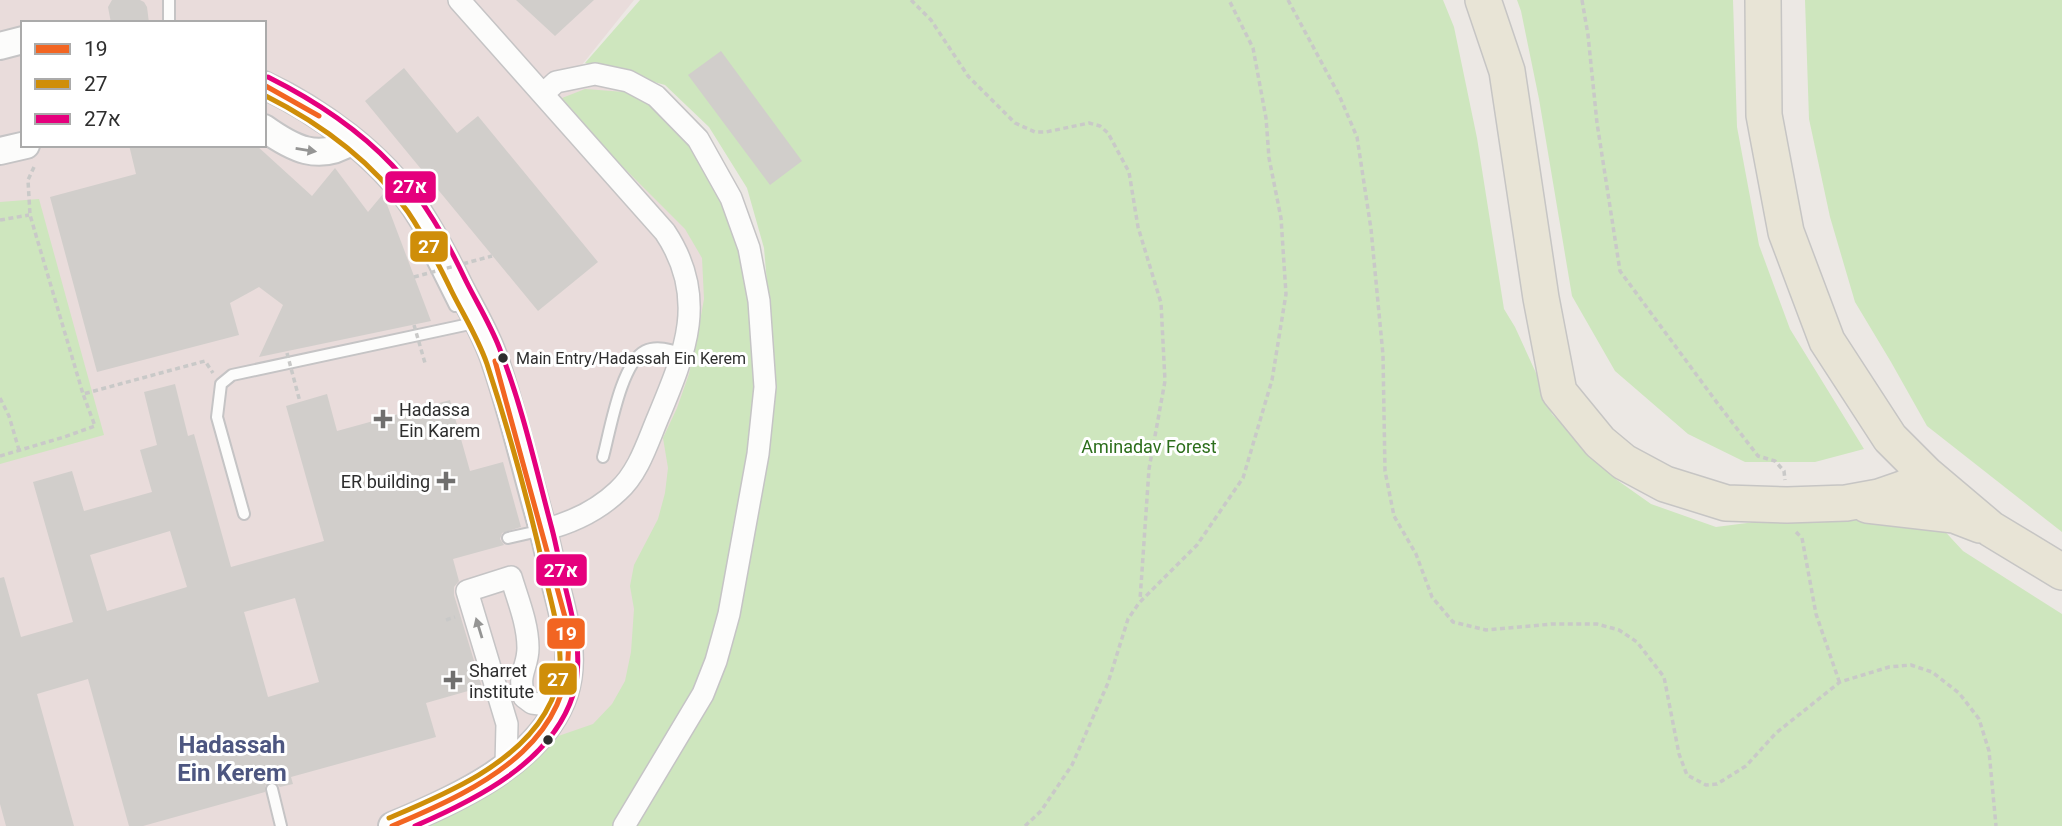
<svg xmlns="http://www.w3.org/2000/svg" width="2062" height="826" font-family="Roboto,Heebo,sans-serif">
<style>
.medical{fill:#e9dcdb;fill-rule:evenodd}
.green{fill:#cee6be}
.building{fill:#d1cecb;fill-rule:evenodd}
.lines{fill:none;stroke-linecap:round;stroke-linejoin:round}
.service-casing{stroke:#c5c4c5;stroke-width:14}
.minor-casing{stroke:#c5c4c5;stroke-width:24}
.tertiary-casing{stroke:#c5c4c5;stroke-width:30}
.primary-casing{stroke:#c6c5c4;stroke-width:38}
.path{stroke:#c9c9c8;stroke-width:3.5;stroke-dasharray:5 3.5;stroke-linecap:butt}
.service{stroke:#fcfcfb;stroke-width:10}
.minor{stroke:#fcfcfb;stroke-width:21}
.tertiary{stroke:#fcfcfb;stroke-width:26}
.primary{stroke:#e8e4d6;stroke-width:35}
.path-bridge{stroke:#c9c9c8;stroke-width:3.5;stroke-dasharray:5 3.5;stroke-linecap:butt}
.bus-1-casing{stroke:#fff;stroke-width:10}
.bus-2-casing{stroke:#fff;stroke-width:10}
.bus-3-casing{stroke:#fff;stroke-width:10}
.bus-1{stroke:#f26522;stroke-width:5}
.bus-2{stroke:#cf8e09;stroke-width:5}
.bus-3{stroke:#e5007d;stroke-width:5}
.oneway{fill:#959594}
.bus-dot{fill:#2e2e2e;stroke:#fff;stroke-width:2.5}
.poi-dot{fill:#706f6e;stroke:#fff;stroke-width:2.5}
.labels{text-anchor:middle;dominant-baseline:central;stroke-width:6;stroke-linejoin:round;paint-order:stroke}
.bus-label{font-size:16px;fill:#2e2e2e;stroke:#fff;text-anchor:start}
.poi-label{font-size:18px;fill:#2e2e2e;stroke:#fff;text-anchor:start}
.park-label{font-size:18px;fill:#2c6e1b;stroke:#fff}
.district-label{font-size:24px;font-weight:bold;fill:#4d5680;stroke:#fff}
.line-badge{stroke:#fff;stroke-width:2.5}
.badge-label{font-size:19px;text-anchor:middle;font-weight:bold;fill:#fff}
</style>
<rect width="100%" height="100%" fill="#ece8e4"/>
<!-- medical -->
<path class="medical" d="M0,0H634L581,66L646,82L715,157L741,192L754,245L766,395L629,826H0ZM23,23H264V145H23Z"/>
<!-- green -->
<path class="green" d="M640,0H1443L1454,27L1477,138L1504,309L1515,327L1536,373L1552,414L1617,480L1651,504L1716,527L1808,515L1850,520L1927,512L1963,551L2062,614V826H635L690,732L771,401L773,352L764,248L747,188L709,127L665,85L585,63Z
M1517,0H1733L1737,127L1759,245L1790,329L1864,449L1815,462H1745L1688,434L1615,371L1572,296L1539,99L1521,11Z
M1805,0H2062V532L1927,426L1891,362L1855,302L1830,217L1809,119Z
M585,89L625,92L651,103L694,145L715,179L746,257L755,370L741,518L723,610L698,694L616,826H417L541,742L593,724L612,704L625,681L631,652L634,609L630,586L634,565L658,519L665,493L668,468L663,438L677,408L689,374L696,343L704,299L702,258L685,229L615,159L562,98Z
M39,199L104,435L0,464V202Z"/>
<!-- building -->
<path class="building" d="M112,0H140L144,2L147,7L149,23H111L108,7Z
M516,0H594L555,36Z
M721,51L802,161L770,185L688,75Z
M404,68L457,133L478,116L598,262L538,311L365,101Z
M129,145H256L312,196L335,168L368,212L383,194L431,321L259,357L283,305L259,287L230,303L239,335L97,372L50,197L136,174Z
M175,384L188,436L194,434L231,567L324,541L286,406L327,394L337,431L450,400L470,471L503,462L521,527L502,533L500,539L504,545L453,559L459,581L454,587V595L482,687L426,703L436,737L291,777L293,784L280,787L275,782H270L265,786V792L143,826H129L88,679L37,694L74,826H6L0,804V578L4,577L21,637L73,622L33,482L72,471L84,511L152,492L140,450L157,445L144,392ZM170,531L187,587L107,611L90,555ZM295,598L319,682L268,697L244,612Z"/>
<g class="lines">
<!-- service casing -->
<g class="service-casing">
<path id="service" d="M169,0V23
M431,258L455,306
M603,457C610,431 621,363 645,351C657,345 671,350 683,354
M244,514L217,417L221,384L232,375L465,325
M508,538L543,530
M272,789L281,826"/>
</g>
<!-- minor casing -->
<g class="minor-casing">
<path id="minor" d="M459,0L665,232C709,298 685,353 657,420C647,444 638,473 618,491C597,511 571,523 543,530
M543,94L556,82L595,74L628,81L656,96L698,139L731,198L749,248L759,301L765,387L758,454L729,614L716,661L703,694L624,826
M506,766L507,724L467,591L511,577C518,600 528,624 528,648C528,668 517,673 524,697L532,703L547,705L564,694"/>
</g>
<!-- tertiary casing -->
<g class="tertiary-casing">
<path id="tertiary" d="M0,46L23,40
M264,85C320,111 380,156 415,207C432,233 447,261 461,290C473,313 487,336 495,361C513,413 525,467 540,519C546,541 551,563 556,586C565,622 576,658 564,694C541,762 453,801 392,826
M264,128C292,148 319,163 352,141
M0,151L26,145"/>
</g>
<!-- primary casing -->
<g class="primary-casing">
<path id="primary" d="M1483,0L1507,71L1541,298L1559,392L1600,442L1624,462L1665,484L1726,503L1787,505L1846,503L1879,497L1905,488L1926,474
M1763,0L1764,115L1786,232L1827,341L1890,438L1926,474L1991,529L2062,572
M1867,505L1954,515L1980,525"/>
</g>
<!-- path -->
<path class="path" d="M911,0L931,20L968,76L1015,123L1035,132H1046L1089,123L1100,126L1108,133L1129,172L1138,227L1161,303L1165,381L1149,469L1140,600
M1288,0L1339,95L1357,137L1371,229L1383,355L1385,471L1394,516L1416,554L1432,597L1453,622L1486,630L1552,624H1597L1619,630L1637,642L1664,677L1679,754L1687,775L1706,785L1717,784L1746,766L1776,733L1840,682L1889,667L1911,665L1932,672L1959,693L1979,719L1989,751L1996,826
M1582,0L1588,35L1597,123L1620,271L1718,404L1758,456L1775,461L1784,471L1785,480
M34,167L28,180L30,215L83,394L205,361L213,373
M0,220L29,215
M0,398L9,416L19,450
M0,456L64,437L95,426L83,394
M1796,532L1802,538L1816,614L1839,681
M446,620L455,617
M1025,826L1041,811L1072,765L1108,683L1128,619L1139,603L1197,545L1243,478L1272,380L1286,294L1281,218L1269,158L1266,118L1253,48L1229,0"/>
<!-- service -->
<use href="#service" class="service"/>
<!-- minor -->
<use href="#minor" class="minor"/>
<!-- tertiary -->
<use href="#tertiary" class="tertiary"/>
<!-- primary -->
<use href="#primary" class="primary"/>
<!-- path-bridge -->
<path class="path-bridge" d="M414,277L492,256
M414,325L425,363
M287,353L300,402"/>
<!-- bus-1 casing -->
<g class="bus-1-casing">
<path id="bus-1" d="M264,85L319,116
M392,826C485,787 589,737 565,617L495,361"/>
</g>
<!-- bus-2 casing -->
<g class="bus-2-casing">
<path id="bus-2" d="M264,95C320,123 372,161 408,212C425,237 439,265 452,292C464,316 478,338 487,364C510,434 530,507 546,579C552,607 561,634 560,663C560,680 554,698 545,713C514,766 443,795 389,818"/>
</g>
<!-- bus-3 casing -->
<g class="bus-3-casing">
<path id="bus-3" d="M268,77C314,100 357,128 392,165C424,199 446,239 466,281C477,303 490,324 499,347C522,405 536,469 552,529C557,548 560,567 565,586C574,622 584,659 573,695C551,763 475,800 415,826"/>
</g>
<!-- bus-1 -->
<use href="#bus-1" class="bus-1"/>
<!-- bus-2 -->
<use href="#bus-2" class="bus-2"/>
<!-- bus-3 -->
<use href="#bus-3" class="bus-3"/>
</g>
<!-- one-way arrows -->
<defs><path id="oneway-solid" d="M-6-.8H1V-3.2L6.5 0L1 3.2V.8H-6Z" transform="scale(1.75)"/></defs>
<g class="oneway">
<use href="#oneway-solid" transform="translate(306 150) rotate(9)"/>
<use href="#oneway-solid" transform="translate(479 628) rotate(-107)"/>
</g>
<!-- markers -->
<g class="bus-dot">
<circle cx="503" cy="358" r="6"/>
<circle cx="548" cy="740" r="6"/>
</g>
<g class="poi-dot">
<path d="M379.5 408.5h7v7h7v7h-7v7h-7v-7h-7v-7h7z"/>
<path d="M442.5 470.5h7v7h7v7h-7v7h-7v-7h-7v-7h7z"/>
<path d="M449.5 669.5h7v7h7v7h-7v7h-7v-7h-7v-7h7z"/>
</g>
<g class="labels">
<!-- bus labels -->
<g class="bus-label">
<text x="516" y="358">Main Entry/Hadassah Ein Kerem</text>
</g>
<!-- poi labels -->
<g class="poi-label">
<text x="399" y="409">Hadassa<tspan x="399" dy="21">Ein Karem</tspan></text>
<text x="430" y="481" text-anchor="end">ER building</text>
<text x="469" y="670">Sharret<tspan x="469" dy="21">institute</tspan></text>
</g>
<!-- park labels -->
<g class="park-label">
<text x="1149" y="446">Aminadav Forest</text>
</g>
<!-- district labels -->
<g class="district-label">
<text x="232" y="745">Hadassah<tspan x="232" dy="28">Ein Kerem</tspan></text>
</g>
</g>
<g class="line-badge">
<rect x="384" y="170" width="53" height="34" rx="7" fill="#e5007d"/>
<rect x="409" y="230" width="40" height="33" rx="7" fill="#cf8e09"/>
<rect x="535" y="553" width="53" height="34" rx="7" fill="#e5007d"/>
<rect x="546" y="617" width="40" height="33" rx="7" fill="#f26522"/>
<rect x="538" y="662" width="40" height="34" rx="7" fill="#cf8e09"/>
</g>
<g class="badge-label">
<text x="410" y="193">27א</text>
<text x="429" y="253">27</text>
<text x="561" y="577">27א</text>
<text x="566" y="640">19</text>
<text x="558" y="686">27</text>
</g>
<!-- legend -->
<rect x="21" y="21" width="245" height="126" fill="#ffffff" stroke="#ababab" stroke-width="2"/>
<rect x="35" y="44" width="35" height="10" fill="#f26522" stroke="#ababab" stroke-width="2"/>
<text x="84" y="56" font-size="21" fill="#2e2e2e">19</text>
<rect x="35" y="79" width="35" height="10" fill="#cf8e09" stroke="#ababab" stroke-width="2"/>
<text x="84" y="91" font-size="21" fill="#2e2e2e">27</text>
<rect x="35" y="114" width="35" height="10" fill="#e5007d" stroke="#ababab" stroke-width="2"/>
<text x="84" y="126" font-size="21" fill="#2e2e2e">27א</text>
</svg>
